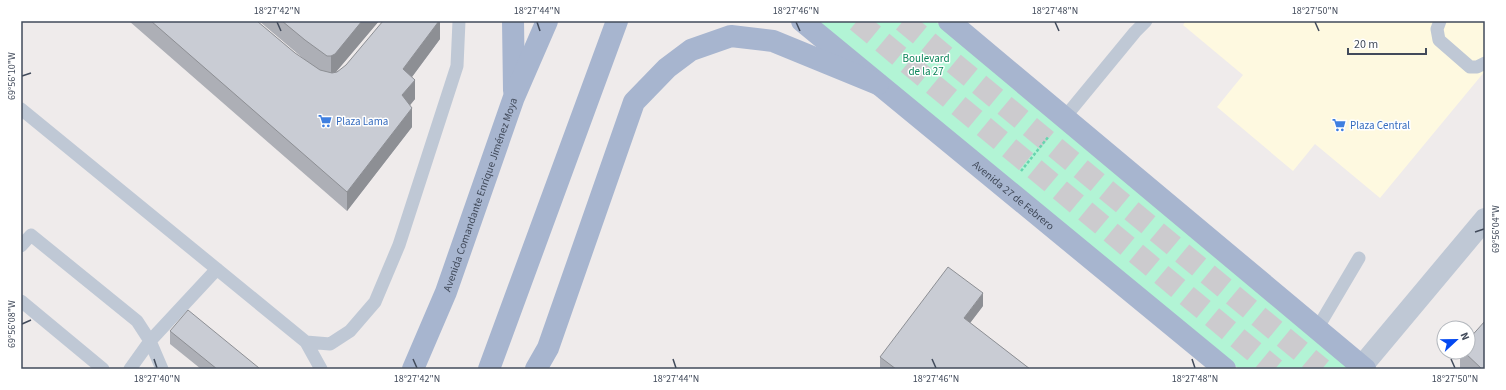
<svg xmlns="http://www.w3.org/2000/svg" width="1506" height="390" font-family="'Source Sans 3',sans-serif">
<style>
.commercial{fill:#fef9e0}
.green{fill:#b2f4d5}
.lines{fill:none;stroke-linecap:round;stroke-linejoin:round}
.highway-tunnel{stroke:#cccbce;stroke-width:22;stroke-dasharray:22 11;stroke-linecap:butt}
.path{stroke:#67d5af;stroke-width:2.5;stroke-dasharray:3 2;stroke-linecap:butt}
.lane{stroke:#bfc8d5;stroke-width:13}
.street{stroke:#bfc8d5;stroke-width:22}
.primary{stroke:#a7b5cf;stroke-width:22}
.wall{fill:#adafb6}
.shaded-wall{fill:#8d8f94}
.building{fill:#c9ccd4;stroke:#8d8f94}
.ticks{fill:none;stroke:#424b5b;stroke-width:1.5}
.labels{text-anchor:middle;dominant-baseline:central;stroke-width:3;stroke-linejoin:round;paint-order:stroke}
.park-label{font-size:11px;fill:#0b8459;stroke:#fff}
.shop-label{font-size:11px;fill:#366cbe;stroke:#fff;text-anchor:start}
.street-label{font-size:11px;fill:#424b5b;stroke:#fff}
.neatline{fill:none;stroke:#424b5b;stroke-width:1.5}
.ticks-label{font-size:10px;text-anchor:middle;fill:#424b5b}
</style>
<rect width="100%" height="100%" fill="#efebeb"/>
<!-- commercial -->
<path class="commercial" d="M1186,21H1485V71L1380,198L1315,144L1293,171L1217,107L1243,75L1183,25Z"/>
<!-- green -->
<path class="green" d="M813,21H935L1353,369H1239L1132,280Z"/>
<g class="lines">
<!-- highway-tunnel -->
<path class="highway-tunnel" d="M857,21L1275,369
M903,21L1322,369"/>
<!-- path -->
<path class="path" d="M1021,171L1049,136"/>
<!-- lane -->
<path class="lane" d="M1440,21L1437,29L1439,40L1470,67H1477L1485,63
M21,109L306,342L330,344L350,331L375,302L399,245L457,66L459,21
M1065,117L1135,32L1146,21
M21,246L31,235L137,321L150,341L162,369
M21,301L103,369
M1317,329L1359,258
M306,342L321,369
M130,369L150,341L217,269"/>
<!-- street -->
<path class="street" d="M1362,366L1485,219"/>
<!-- primary -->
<g class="primary">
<path d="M513,21L514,90"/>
<path id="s1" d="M802,21L1225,369"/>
<path d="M949,21L1365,369"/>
<path id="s2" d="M413,369L446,292L514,97L547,21"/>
<path d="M489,369L617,21"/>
<path d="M536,369L548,348L634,102L667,68L691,50L731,36L773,41L878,84"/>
</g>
</g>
<!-- wall -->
<path class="wall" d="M129,21H257L295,53L320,71L305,60L259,21H379L336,72L440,21V39L412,77L415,99L410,105L412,127L347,211Z
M983,306L970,323L1030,369H880V357Z
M170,331L259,369H201L170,344Z
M1460,352H1468L1485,369H1461L1460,368Z"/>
<!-- shaded-wall -->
<path class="shaded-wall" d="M362,21H379L335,73L331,76V56Z
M439,21H440V39L403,89V69Z
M415,80V99L402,115V95Z
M412,108V127L347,211V192Z
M983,293V306L964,331V318Z"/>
<!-- building -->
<path class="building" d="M151,21H257L295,53L320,70L332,73L337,72L346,65L383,21H439L403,69L415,80L402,95L412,108L347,192Z
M282,21H362L335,54L331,56H327L305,40Z
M948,267L983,293L964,318L1030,369H896L880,357Z
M188,310L259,368L258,369H217L170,331Z
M1485,321V369H1482L1464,352H1468V340Z"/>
<!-- ticks -->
<path class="ticks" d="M277,22L281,31M537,22L540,31M796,22L800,31M1055,22L1059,31M1315,22L1319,31M22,76L31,73M1475,232L1484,229M22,324L31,320M154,359L157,368M413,359L417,368M673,359L676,368M932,359L936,368M1192,359L1195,368M1451,359L1455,368"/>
<!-- icons -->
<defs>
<g id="supermarket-bare" transform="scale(1.08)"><path d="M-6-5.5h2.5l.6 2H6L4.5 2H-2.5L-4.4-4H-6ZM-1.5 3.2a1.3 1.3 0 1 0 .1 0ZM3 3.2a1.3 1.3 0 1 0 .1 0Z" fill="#3f7fe0" stroke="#fff" stroke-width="2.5" paint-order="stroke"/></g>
</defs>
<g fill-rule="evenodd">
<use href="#supermarket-bare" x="325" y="121"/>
<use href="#supermarket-bare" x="1339" y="125"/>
</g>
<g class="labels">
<!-- park labels -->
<g class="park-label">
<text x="926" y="58">Boulevard<tspan x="926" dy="13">de la 27</tspan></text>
</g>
<!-- shop labels -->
<g class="shop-label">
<text x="336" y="121">Plaza Lama</text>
<text x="1350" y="125">Plaza Central</text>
</g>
<!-- street labels -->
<g class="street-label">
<text stroke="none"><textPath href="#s2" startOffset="187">Avenida Comandante Enrique Jiménez Moya</textPath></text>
<text stroke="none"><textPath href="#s1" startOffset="274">Avenida 27 de Febrero</textPath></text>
</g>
</g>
<!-- border -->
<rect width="1506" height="390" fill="none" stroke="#ffffff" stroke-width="44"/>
<!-- north arrow -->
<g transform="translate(1456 340) rotate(68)"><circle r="19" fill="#ffffff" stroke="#b3b7bd"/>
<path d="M0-3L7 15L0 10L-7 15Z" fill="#0348f1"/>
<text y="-6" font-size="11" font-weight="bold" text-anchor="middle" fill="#424b5b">N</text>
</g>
<!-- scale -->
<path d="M1348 48v6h78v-6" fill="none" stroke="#424b5b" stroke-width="2"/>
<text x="1354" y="48" font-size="12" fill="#424b5b" stroke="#ffffff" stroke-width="3" paint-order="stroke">20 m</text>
<rect x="22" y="22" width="1462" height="346" class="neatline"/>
<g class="ticks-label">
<text x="277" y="14">18°27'42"N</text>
<text x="537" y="14">18°27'44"N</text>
<text x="796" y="14">18°27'46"N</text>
<text x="1055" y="14">18°27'48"N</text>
<text x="1315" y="14">18°27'50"N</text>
<text transform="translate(11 76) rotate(-90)" y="4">69°56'10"W</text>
<text transform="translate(1495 229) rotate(-90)" y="4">69°56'04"W</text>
<text transform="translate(11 324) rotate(-90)" y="4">69°56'08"W</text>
<text x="157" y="382">18°27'40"N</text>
<text x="417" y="382">18°27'42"N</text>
<text x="676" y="382">18°27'44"N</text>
<text x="936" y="382">18°27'46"N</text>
<text x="1195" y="382">18°27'48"N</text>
<text x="1455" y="382">18°27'50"N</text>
</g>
</svg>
